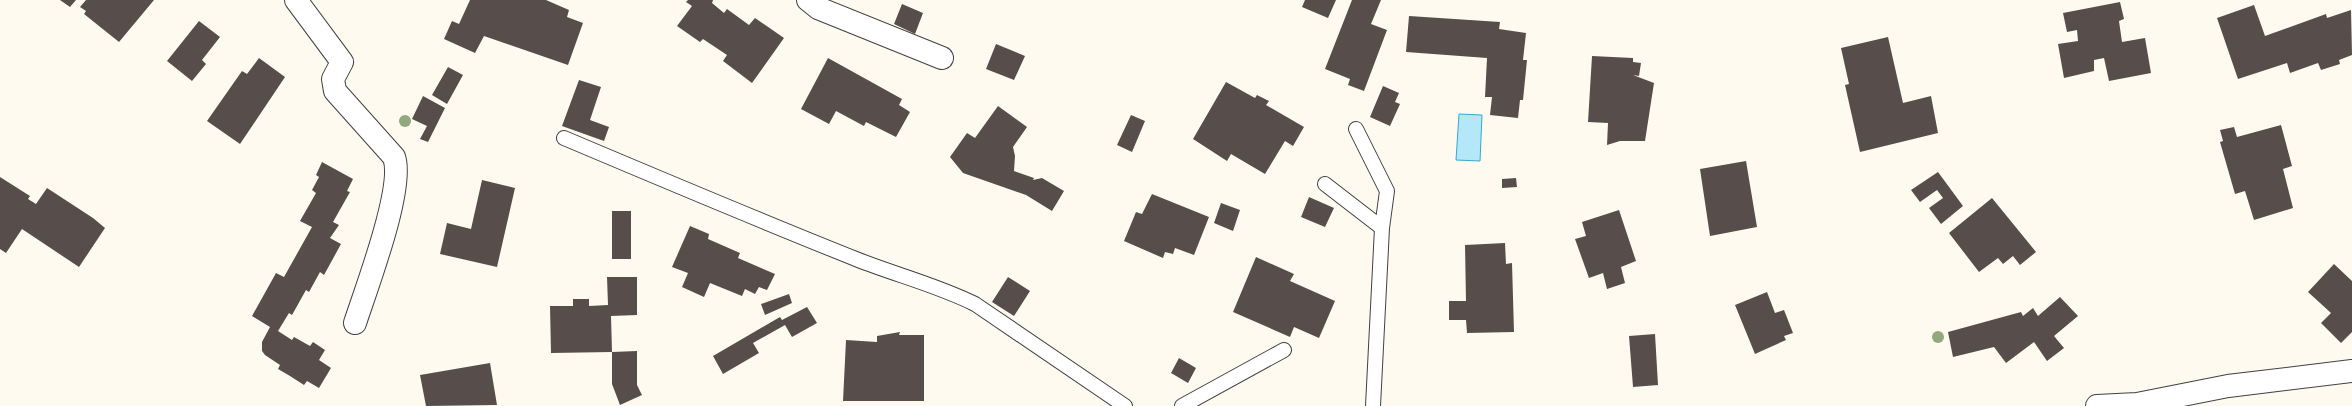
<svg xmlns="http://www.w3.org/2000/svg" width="2352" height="406" font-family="Merriweather,serif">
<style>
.water{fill:#b4e7f7;stroke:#3aa7cf}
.building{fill:#574e4b}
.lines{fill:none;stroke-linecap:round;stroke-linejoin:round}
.service-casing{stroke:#414141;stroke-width:16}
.minor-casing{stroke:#414141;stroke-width:24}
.service{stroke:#fff;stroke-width:14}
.minor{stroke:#fff;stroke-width:22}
.tree{fill:#91a97c}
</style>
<rect width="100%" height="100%" fill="#fffaf0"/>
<!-- water -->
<path class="water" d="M1459,114L1482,115L1480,161L1456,160Z"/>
<!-- building -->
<path class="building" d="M60,0H76L70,7Z
M86,0H154L119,42L84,14L86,11L80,7Z
M470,0H546L569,10L567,17L583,23L568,65L484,36L475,53L444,39L452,21L459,24Z
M688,0H713L712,3L724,13L727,9L749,25L755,18L784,38L752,83L723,61L727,55L703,39L700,42L677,26L692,6L686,2Z
M1305,0H1336L1328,18L1302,7Z
M1352,0H1381L1371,24L1387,30L1364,91L1348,85L1350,79L1325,69Z
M2120,2L2124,19L2119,21L2122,42L2145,38L2151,73L2109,81L2104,58L2094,60V71L2064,78L2058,44L2078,41L2077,30L2067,32L2063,13Z
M902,4L923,13L915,34L894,24Z
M2254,5L2265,36L2326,14L2327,18L2351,10L2352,55L2339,60L2340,64L2321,70L2318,63L2290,73L2287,63L2238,79L2217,18Z
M1409,16L1500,22L1499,29L1526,33L1523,60H1527L1523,100H1520L1518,118L1490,115L1492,97H1485L1487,58L1406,52Z
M199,21L220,37L202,60L206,64L192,81L167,61Z
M1888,37L1903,103L1931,96L1938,133L1860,152L1845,85L1849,84L1841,48Z
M996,44L1025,56L1014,80L986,69Z
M1592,56L1633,58V62L1641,63L1639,76L1633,75L1654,83L1645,141H1620L1607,145L1608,123L1588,122Z
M259,58L285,77L240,144L207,121L242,71L247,74Z
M828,58L902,99L899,105L910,112L896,137L866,122L864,126L836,111L829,124L801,109Z
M448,67L463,75L447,104L432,95Z
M579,80L601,87L590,120L609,127L604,141L562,126Z
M1226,82L1255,98L1257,95L1269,101L1266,105L1304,127L1293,146L1285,141L1265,174L1231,154L1227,161L1193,139Z
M1383,86L1399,93L1395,102L1400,104L1390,126L1370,117Z
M423,96L445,108L428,142L420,139L427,126L412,119Z
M998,106L1027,127L1013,147L1015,156L1014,171L1034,178L1033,180L1042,178L1064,191L1052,211L1026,195L963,173L950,157L967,133L975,138Z
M1131,115L1145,121L1132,152L1117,145Z
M2281,125L2292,166L2283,169L2293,208L2254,220L2245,191L2235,194L2220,142L2223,141L2220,130L2234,127L2237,137Z
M1746,161L1757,227L1710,236L1700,169Z
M322,162L353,179L347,191L350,192L333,222L339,225L330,238L341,244L324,275L320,272L309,292L306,290L292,315L289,313L278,331L292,340L294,337L310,346L313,342L325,350L319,360L331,368L319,388L307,381L304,385L290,376L278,369L280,365L265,355L262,351V342L270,327L252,316L276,273L284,277L312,227L300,221L316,193L312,190L319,177L316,175Z
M1938,172L1963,206L1941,224L1929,208L1943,198L1937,190L1920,202L1911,190Z
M0,177L30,196L28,199L36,204L47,188L93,218L105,228L79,267L22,229L6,253L0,249Z
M1516,178L1517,187L1502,188V179Z
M482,180L515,188L497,267L440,254L447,223L471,229Z
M1152,194L1209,217L1194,255L1175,248L1173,254L1165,252L1163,258L1124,241L1136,212L1142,214Z
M1309,197L1334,208L1325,227L1301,217Z
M1992,198L2036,252L2020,265L2013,256L2003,264L1998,258L1979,272L1949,233Z
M1221,203L1240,210L1233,231L1214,223Z
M1619,210L1636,261L1621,267L1625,283L1607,289L1603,273L1589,278L1575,239L1586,236L1582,222Z
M612,211H631V259H612Z
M690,226L709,234L708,239L740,253L738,258L775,274L767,290L759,287L755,294L745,289L742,296L710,283L704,297L682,287L688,273L672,267Z
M1505,243L1506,264L1512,263L1514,332L1467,333L1466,320H1449V301H1466L1465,245Z
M1256,257L1294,274L1290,281L1335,301L1319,338L1294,327L1290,337L1233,312Z
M2334,264L2352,281V332L2341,343L2321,323L2331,313L2308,292Z
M607,277H637V315L611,316L612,352L551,353L550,306H573V299H589V306L608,305Z
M1008,277L1030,291L1014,316L992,302Z
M1767,292L1775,313L1784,310L1793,333L1784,336L1786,340L1755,354L1735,305Z
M789,294L792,303L765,315L761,304Z
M2060,297L2078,316L2054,336L2064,348L2047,361L2034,342L2006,363L1994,347L1953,357L1948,332L2021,312L2023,316L2033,308L2038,316Z
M807,307L817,323L792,337L785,325L753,343L759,353L723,374L713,356L780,317L782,320Z
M900,332L899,335H924V401H843L846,340L877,342V336Z
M1655,334L1658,385L1633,387L1629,336Z
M637,351V385L642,395L620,405L612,384V352Z
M1179,358L1196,368L1188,383L1171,373Z
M490,363L497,405L426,406L420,375Z"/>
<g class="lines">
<!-- service casing -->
<g class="service-casing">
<path id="service" d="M1356,129L1387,191L1382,228
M564,138C661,179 758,220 856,259C896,275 937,285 975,304L1125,406
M1325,184L1382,228L1373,406
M1182,406L1284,350"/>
</g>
<!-- minor casing -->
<g class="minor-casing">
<path id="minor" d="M296,0L342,62L333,79L335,91L394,157C405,187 366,289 355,323
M808,0L818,8L942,58
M2097,406L2137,404L2228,386L2352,371"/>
</g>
<!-- service -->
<use href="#service" class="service"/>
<!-- minor -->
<use href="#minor" class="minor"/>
</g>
<!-- trees -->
<g class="tree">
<circle cx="405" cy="121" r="6"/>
<circle cx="1938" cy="337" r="6"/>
</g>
</svg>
